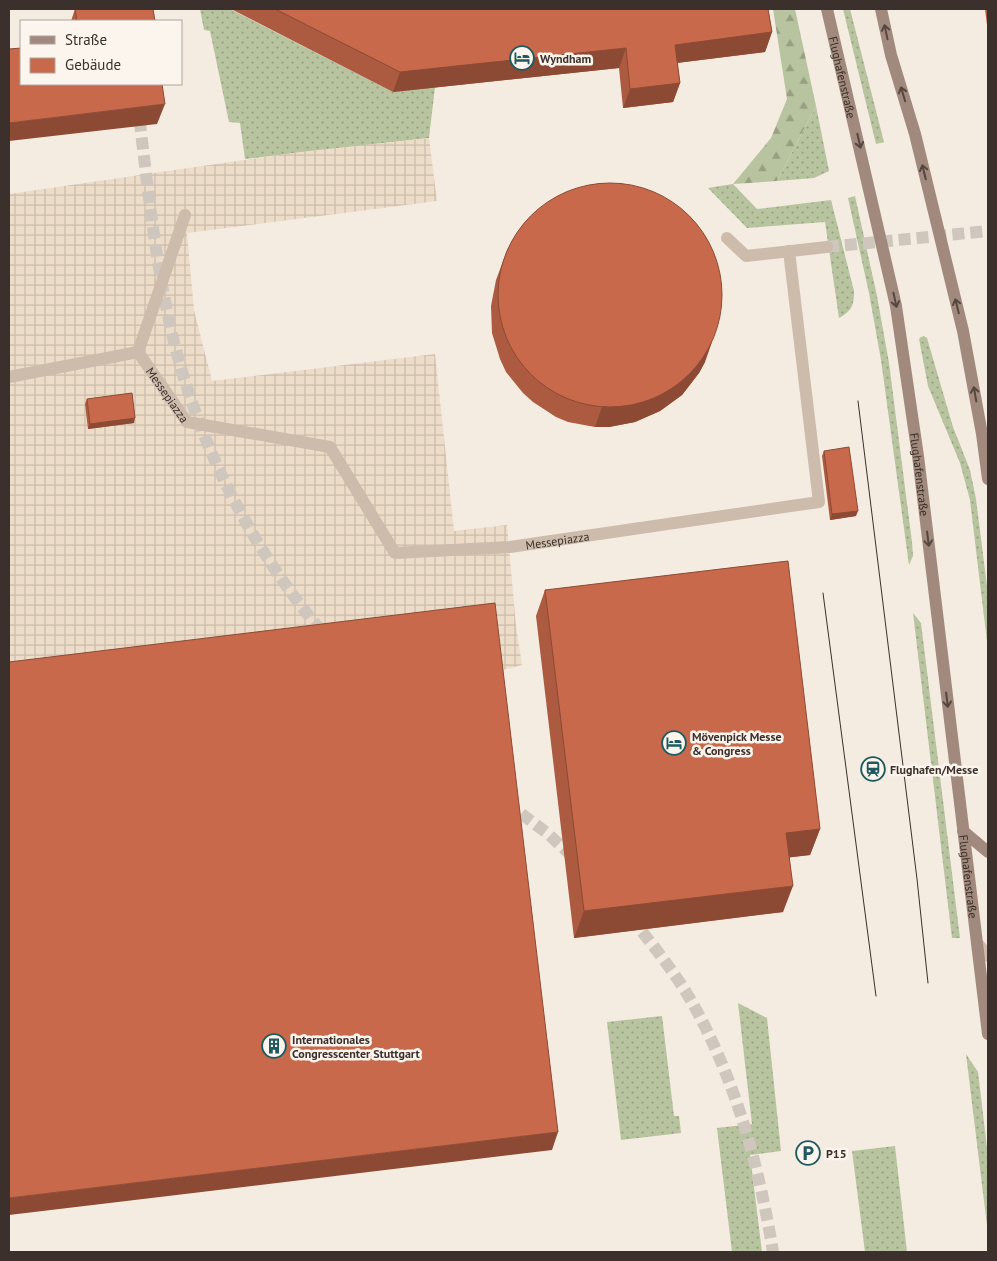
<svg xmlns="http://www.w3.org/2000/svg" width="997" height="1261" font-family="'PT Sans',sans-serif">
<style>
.grass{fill:url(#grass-dots)}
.forest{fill:url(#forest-firs)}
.plaza{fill:url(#plaza-grid)}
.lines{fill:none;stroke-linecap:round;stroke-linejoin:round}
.pedestrian-tunnel{stroke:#cfc6bd;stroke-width:12;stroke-dasharray:12 6;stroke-linecap:butt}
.secondary-tunnel{stroke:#cfc6bd;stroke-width:12;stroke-dasharray:12 6;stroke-linecap:butt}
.pedestrian{stroke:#cdbbac;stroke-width:12}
.minor{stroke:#cdbbac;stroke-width:12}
.secondary{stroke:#a18a7d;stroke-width:12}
.tram{stroke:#3b302b;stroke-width:1}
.wall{fill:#ac5a40}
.shaded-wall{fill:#8c4a34}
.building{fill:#c8694b;stroke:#8c4a34}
.oneway{stroke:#544640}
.labels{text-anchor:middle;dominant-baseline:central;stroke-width:5;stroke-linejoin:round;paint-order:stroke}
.poi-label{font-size:12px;font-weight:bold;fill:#3b302b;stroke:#fbf5ee;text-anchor:start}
.street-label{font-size:12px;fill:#3b302b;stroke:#fbf5ee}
</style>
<defs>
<pattern id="grass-dots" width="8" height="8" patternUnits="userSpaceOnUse" patternTransform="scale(1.25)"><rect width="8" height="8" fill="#b8c4a0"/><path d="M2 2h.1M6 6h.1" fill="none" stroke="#97a083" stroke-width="1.8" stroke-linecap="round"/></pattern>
<pattern id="forest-firs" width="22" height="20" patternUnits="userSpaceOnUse" patternTransform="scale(1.25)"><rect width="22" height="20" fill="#b8c4a0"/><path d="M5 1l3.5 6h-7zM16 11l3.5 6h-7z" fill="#97a083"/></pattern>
<pattern id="plaza-grid" width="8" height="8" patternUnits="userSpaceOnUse" patternTransform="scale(1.25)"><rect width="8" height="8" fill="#ecdcc8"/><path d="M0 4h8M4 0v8" fill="none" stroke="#cbbdac"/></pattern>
</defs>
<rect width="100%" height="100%" fill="#f4ebe1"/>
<!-- grass -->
<path class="grass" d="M200,9H230L393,92L435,87L429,138L245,159L240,123L229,122L210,31L204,30Z
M843,9H850L884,142L876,144Z
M816,106L829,171L814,178L777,181Z
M733,184L757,209L831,200L854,291C854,305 852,311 839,318L825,222L747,228L708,188Z
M855,196L877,296L889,363L912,542L913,556L909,565L881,360L869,293L848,198Z
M924,336L927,338L953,427L970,470L976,499L988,594V650L970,500L960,463L928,386L919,339L921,337Z
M913,613L921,623L960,938H952Z
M738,1003L767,1018L781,1151L750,1155L762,1252H732L717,1128L752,1124Z
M662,1016L674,1116H679L681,1133L621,1140L607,1022Z
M966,1054L978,1072L988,1156V1234Z
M895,1146L907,1252H865L852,1151Z"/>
<!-- forest -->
<path class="forest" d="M773,9H795L816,106L777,181L733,184L771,138L787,99Z"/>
<!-- plaza -->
<path class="plaza" d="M429,138L437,201L187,233L194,310L212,381L435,354L454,531L507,525L516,626L522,665L495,672L9,730V194L300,152Z"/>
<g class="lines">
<!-- pedestrian-tunnel -->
<path class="pedestrian-tunnel" d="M827,247L988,231"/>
<!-- secondary-tunnel -->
<path class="secondary-tunnel" d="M135,84C146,167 153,252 172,334C199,447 252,550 327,638
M507,803L547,833L574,858
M631,918C653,945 676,974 693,1004C736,1081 759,1166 773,1252"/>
<!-- pedestrian -->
<g class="pedestrian">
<path d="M727,238L746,256L827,247"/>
<path id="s1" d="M138,352L187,422L330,447L395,553L510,547L819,502L789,251"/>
<path d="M138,352L185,215"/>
<path d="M9,377L138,352"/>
</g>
<!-- minor -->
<path class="minor" d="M979,945L988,956"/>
<!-- secondary -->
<g class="secondary">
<path id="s2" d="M827,9L896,306L918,456L988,1034"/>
<path d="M881,9L891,55L915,134L963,331L982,434L988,479"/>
<path d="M963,831L988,852"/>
</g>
<!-- tram -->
<path class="tram" d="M858,401L917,879L928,983
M823,593L876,996"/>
</g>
<!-- wall -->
<path class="wall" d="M75,9L155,21H71Z
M231,9H768L772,32L765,52L677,63L680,83L673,102L623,108L619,68L393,92Z
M985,9H988V38V33Z
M508,248L705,362L699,373L682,395L660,411L635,422L609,427H595L568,422L556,417L533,402L523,393L506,372L500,359L492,333L491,306L496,280Z
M87,399L134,423L88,429L85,404Z
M824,451L856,516L830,520L822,456Z
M545,590L820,829L810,855L790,857L783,912L574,938L536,616Z"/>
<!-- shaded-wall -->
<path class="shaded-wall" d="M772,32L765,52L668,64L675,45Z
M626,48L619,68L393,92L400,72Z
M680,83L673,102L623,108L630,89Z
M165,104L157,124L9,141V123Z
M712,342L705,362L699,373L682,395L660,411L635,422L609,427H595L602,407Z
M135,418L134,423L88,429L90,424Z
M858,511L856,516L830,520L832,514Z
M820,829L810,855L777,859L786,833Z
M793,886L783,912L574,938L584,911Z
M558,1132L552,1150L9,1215V1198Z"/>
<!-- building -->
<path class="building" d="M75,9H153L155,21H77Z
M275,9H768L772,32L675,45L680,83L630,89L626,48L400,72Z
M21,48V84H162L165,104L9,123V49Z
M498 295a112 112 0 1 1 224 0a112 112 0 1 1-224 0Z
M132,393L135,418L90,424L87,399Z
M849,447L858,511L832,514L824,451Z
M788,561L820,829L786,833L793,886L584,911L545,590Z
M495,603L558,1132L9,1198V662Z"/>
<!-- one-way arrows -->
<defs><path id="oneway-shaft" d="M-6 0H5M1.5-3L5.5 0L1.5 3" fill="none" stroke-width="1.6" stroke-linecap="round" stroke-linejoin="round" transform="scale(1.25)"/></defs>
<g class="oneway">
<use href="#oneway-shaft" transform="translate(886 32) rotate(-102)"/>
<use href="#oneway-shaft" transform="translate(903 94) rotate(-107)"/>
<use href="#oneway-shaft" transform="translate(859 141) rotate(77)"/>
<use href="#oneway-shaft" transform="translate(924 172) rotate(-104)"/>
<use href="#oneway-shaft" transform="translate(895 300) rotate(78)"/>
<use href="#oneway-shaft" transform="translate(957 306) rotate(-104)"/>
<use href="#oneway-shaft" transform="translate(975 394) rotate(-100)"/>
<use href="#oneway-shaft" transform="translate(928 539) rotate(83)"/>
<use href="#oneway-shaft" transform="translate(947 700) rotate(83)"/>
</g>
<!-- icons -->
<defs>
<g id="hotel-ring" transform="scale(1.25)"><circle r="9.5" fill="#fbf5ee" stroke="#1f5a5e" stroke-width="1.5"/><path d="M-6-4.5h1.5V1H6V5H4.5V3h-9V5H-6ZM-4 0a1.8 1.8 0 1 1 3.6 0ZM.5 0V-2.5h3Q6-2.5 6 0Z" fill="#1f5a5e"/></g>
<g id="station-ring" transform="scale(1.25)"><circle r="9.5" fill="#fbf5ee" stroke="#1f5a5e" stroke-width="1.5"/><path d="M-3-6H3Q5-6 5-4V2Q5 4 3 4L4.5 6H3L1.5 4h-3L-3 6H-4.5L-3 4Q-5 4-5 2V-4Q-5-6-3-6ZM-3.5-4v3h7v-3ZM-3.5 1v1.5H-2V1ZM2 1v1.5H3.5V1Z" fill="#1f5a5e"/></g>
<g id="building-ring" transform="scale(1.25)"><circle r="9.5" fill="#fbf5ee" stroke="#1f5a5e" stroke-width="1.5"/><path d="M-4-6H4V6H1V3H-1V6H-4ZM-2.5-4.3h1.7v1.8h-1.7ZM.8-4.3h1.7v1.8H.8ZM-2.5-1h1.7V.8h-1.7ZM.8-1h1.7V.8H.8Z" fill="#1f5a5e"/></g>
<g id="parking-ring" transform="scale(1.25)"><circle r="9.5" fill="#fbf5ee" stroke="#1f5a5e" stroke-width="1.5"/><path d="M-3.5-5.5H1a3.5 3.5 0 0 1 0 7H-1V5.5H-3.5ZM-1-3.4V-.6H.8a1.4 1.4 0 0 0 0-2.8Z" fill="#1f5a5e"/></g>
</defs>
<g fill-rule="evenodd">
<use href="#hotel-ring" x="522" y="58"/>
<use href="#hotel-ring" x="674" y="743"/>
<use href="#station-ring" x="873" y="769"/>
<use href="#building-ring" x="274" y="1046"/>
<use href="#parking-ring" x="808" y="1153"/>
</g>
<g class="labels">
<!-- poi labels -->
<g class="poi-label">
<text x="540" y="58">Wyndham</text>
<text x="692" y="736">Mövenpick Messe<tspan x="692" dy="14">&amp; Congress</tspan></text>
<text x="890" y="769">Flughafen/Messe</text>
<text x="292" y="1039">Internationales<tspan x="292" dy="14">Congresscenter Stuttgart</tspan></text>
<text x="826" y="1153">P15</text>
</g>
<!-- street labels -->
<g class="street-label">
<text stroke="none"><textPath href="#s2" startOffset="70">Flughafenstraße</textPath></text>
<text stroke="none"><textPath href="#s1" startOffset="52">Messepiazza</textPath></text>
<text stroke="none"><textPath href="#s2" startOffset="475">Flughafenstraße</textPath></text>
<text stroke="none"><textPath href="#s1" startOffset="518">Messepiazza</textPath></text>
<text stroke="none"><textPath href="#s2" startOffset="880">Flughafenstraße</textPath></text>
</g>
</g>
<!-- border -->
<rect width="997" height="1261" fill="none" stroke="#3b302b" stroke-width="20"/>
<!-- legend -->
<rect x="20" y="20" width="162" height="65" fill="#fbf5ee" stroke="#aea6a0"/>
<rect x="30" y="36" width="25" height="8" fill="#a18a7d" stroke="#aea6a0"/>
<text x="65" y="45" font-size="15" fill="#3b302b">Straße</text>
<rect x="30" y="58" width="25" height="15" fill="#c8694b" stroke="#aea6a0"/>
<text x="65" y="70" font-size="15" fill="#3b302b">Gebäude</text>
</svg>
